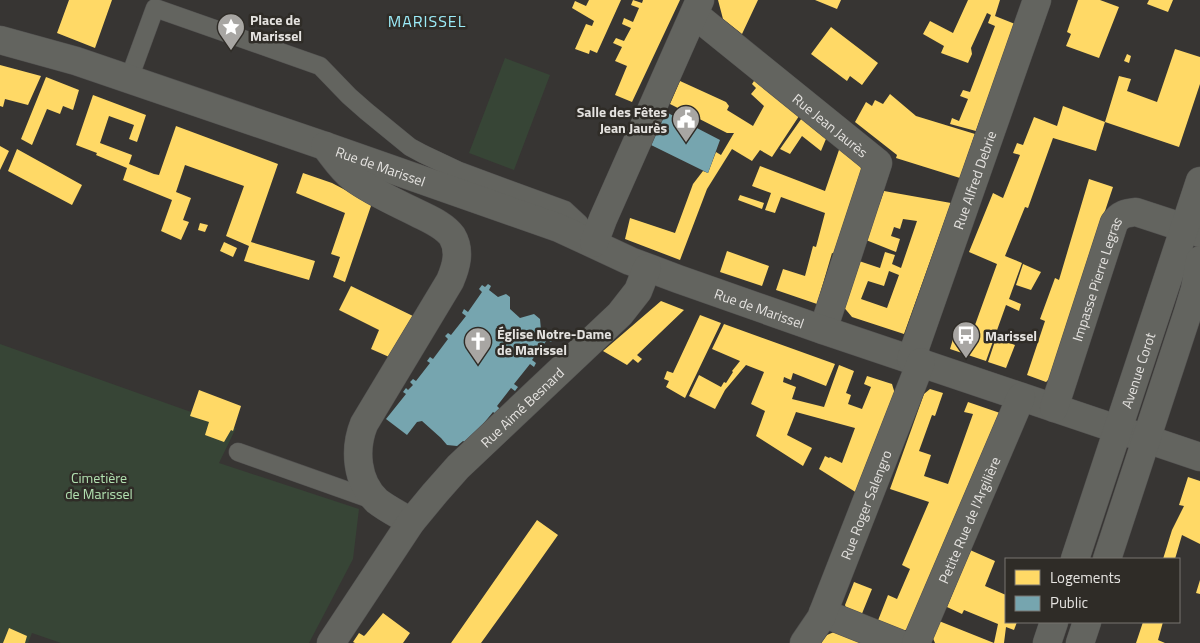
<svg xmlns="http://www.w3.org/2000/svg" width="1200" height="643" font-family="'Titillium Web',sans-serif">
<style>
.green{fill:#374536}
.homes{fill:#ffd966;fill-rule:evenodd}
.public{fill:#76a5af}
.lines{fill:none;stroke-linecap:round;stroke-linejoin:round}
.service-casing{stroke:#525150;stroke-width:19}
.minor-casing{stroke:#525150;stroke-width:29}
.tertiary-casing{stroke:#525150;stroke-width:29}
.service{stroke:#63645f;stroke-width:18}
.minor{stroke:#63645f;stroke-width:28}
.tertiary{stroke:#63645f;stroke-width:28}
.labels{text-anchor:middle;dominant-baseline:central;stroke-width:5;stroke-linejoin:round;paint-order:stroke}
.poi-label{font-size:14px;font-weight:bold;fill:#e5e3e0;stroke:#2f2c27;text-anchor:start}
.street-label{font-size:14px;fill:#e5e3e0;stroke:#2f2c27}
.park-label{font-size:14px;fill:#b2e0b0;stroke:#2f2c27}
.quarter-label{font-size:16px;letter-spacing:1px;fill:#9cecf9;stroke:#2f2c27}
</style>
<rect width="100%" height="100%" fill="#373533"/>
<!-- green -->
<path class="green" d="M505,58L550,75L514,170L469,153Z
M0,344L236,428L219,463L359,509L353,559L309,643H61L32,633L28,643H0Z"/>
<!-- homes -->
<path class="homes" d="M69,0H112L95,48L57,33Z
M589,0H621L597,53L590,50L589,54L575,49L586,24L592,26L594,21L572,8L575,1L586,6Z
M633,0L642,3L643,0H680L632,102L615,95L627,66L615,61L622,47L613,43L616,38L624,41L631,28L622,24L624,18L633,22L639,8L631,5Z
M718,0H758L742,34L723,19Z
M815,0H841L837,9Z
M968,0H1000L995,16L1015,24L976,131L950,124L952,118L959,121L968,99L960,96L963,90L970,92L995,26L988,23L991,15L987,13L971,48L972,54L968,63L941,53L944,46L923,34L930,21L953,33Z
M1078,0H1100L1119,7L1099,58L1066,46L1071,34L1067,32Z
M1149,0H1173L1168,12L1147,4Z
M831,27L878,63L862,85L850,76L847,81L811,54Z
M1175,49L1200,57V84L1179,147L1105,122L1119,76L1131,79L1127,91L1157,102Z
M1127,54L1131,56L1129,63L1124,61Z
M0,65L41,76L28,105L5,99L3,107L0,106Z
M46,77L79,90L73,110L63,106L60,114L47,109L32,145L21,139Z
M756,78L801,113L772,157L760,150L752,161L732,149L707,189L680,260L625,239L630,218L675,233L693,184L703,171L708,173L716,152L721,155L734,133H727L670,104L680,81L726,102L729,106L727,110L753,126L764,106L751,94L756,88L752,84Z
M890,94L916,116L975,134L960,178L896,158L897,155L855,122L866,102L872,106L875,100L883,104Z
M93,95L146,115L137,142L129,139L134,125L109,116L100,143L132,155L129,164L154,174L159,175L176,126L278,164L251,242L315,261L309,280L244,261L249,246L226,236L244,186L185,165L176,192L191,198L183,220L189,222L181,240L161,231L172,200L123,180L127,168L96,155L97,153L76,145Z
M1063,106L1105,122L1096,151L1053,138L1028,208L1025,207L1005,256L1022,263L1009,299L1021,304L1019,311L1006,305L986,361L950,349L953,339L968,344L972,334L966,332L969,322L975,325L997,264L969,252L993,193L1003,198L1020,155L1013,153L1017,143L1023,145L1034,117L1057,126Z
M804,115L828,134L821,151L802,136L790,154L780,149Z
M841,144L860,165L862,173L835,254L832,253L817,304L776,290L783,269L805,276L813,246L816,247L825,213L781,197L775,213L765,210L771,193L752,186L760,166L825,191Z
M0,146L9,151L0,170Z
M17,149L82,185L72,205L8,171Z
M303,173L332,183L351,193L373,200L345,282L333,277L340,257L331,254L345,213L296,193Z
M1089,179L1113,187L1049,379L1046,382L1027,375L1045,321L1040,319L1055,278L1059,280Z
M884,191L951,203L904,334L852,317L842,305L859,261L880,268L885,252L895,255L892,264L901,268L917,221L903,219L900,229L894,227L891,236L900,239L896,252L866,240ZM889,271L899,275L887,308L861,299L868,281L884,286Z
M740,195L764,203L762,209L738,200Z
M200,223L208,225L205,232L198,230Z
M224,242L237,248L233,257L220,251Z
M727,251L769,266L762,286L720,272Z
M1023,264L1041,272L1031,290L1016,285Z
M351,286L415,317L396,360L371,349L379,330L339,310Z
M661,301L684,310L637,355L642,359L638,363L633,359L627,365L603,351Z
M700,315L721,323L685,398L666,387L669,381L664,379L667,371L673,373Z
M724,324L835,364L826,386L793,373L791,380L784,377L783,382L796,387L792,399L824,407L839,365L854,371L846,393L851,395L848,404L862,409L871,387L864,384L867,376L892,384L895,394L857,493L819,469L825,456L829,458L830,457L842,463L855,428L796,412L787,435L812,448L803,466L756,436L765,411L751,404L764,372L746,365L725,390L715,409L689,396L699,375L721,387L724,382L726,383L733,372L732,371L740,361L712,349Z
M996,338L1015,345L1006,368L988,362Z
M930,389L943,393L935,416L932,415L919,451L931,455L924,476L948,484L973,414L964,412L968,402L1000,413L911,628L900,632L877,623L888,595L897,599L910,569L902,565L929,502L890,489L924,394Z
M199,390L241,406L233,431L231,430L224,442L205,435L209,422L190,416Z
M1188,477L1200,481V544L1182,535L1175,559H1163L1172,530L1184,506L1179,505Z
M537,520L558,535L517,593L481,643H451Z
M970,550L995,561L985,586L1006,595V622H1017L1014,630L1006,627L1004,643H994L998,624L964,610L962,614L947,607Z
M1200,580V594L1196,593Z
M854,582L872,589L861,616L847,611L845,605Z
M383,613L410,633L403,643H355L353,642L359,633L364,636L366,634Z
M939,621L994,643H935L932,636Z
M1143,622H1163L1158,640L1165,643H1136Z
M9,628L27,636L25,643H3Z
M834,632L862,643H821L827,635Z"/>
<!-- public -->
<path class="public" d="M666,112L720,140L708,173L651,145Z
M488,284L491,286L489,290L498,297L506,294L510,297V309L520,318L534,314L540,319L541,330L546,333L548,331L551,333L550,336L554,338L551,342L547,340L532,360L536,363L534,367L530,364L514,384L518,387L515,391L511,388L497,406L501,410L496,414L493,412L483,424L485,426L469,444L463,441L457,446L447,445L441,438L422,421L417,422L407,435L386,419L406,394L403,392L406,388L408,390L413,385L410,382L413,379L416,381L430,363L427,361L430,357L433,359L448,339L445,336L448,333L451,335L466,316L462,313L464,309L468,312L482,292L479,289L482,285L485,287Z"/>
<g class="lines">
<!-- service casing -->
<g class="service-casing">
<path id="service" d="M129,79L155,8L320,66L349,96L366,111L410,147L423,154L459,171L565,210L579,223L591,240
M238,452L376,501"/>
</g>
<!-- minor casing -->
<g class="minor-casing">
<g id="minor">
<path id="s1" d="M694,14L878,163L823,330"/>
<path id="s2" d="M0,40L76,61L325,146L559,228L630,261L678,279L823,330L1200,457"/>
<path d="M325,146C334,157 341,169 353,178C372,192 395,202 417,213C429,219 444,225 452,236C461,251 456,267 450,281L364,424C354,449 356,481 377,501C387,509 400,515 411,522"/>
<path d="M594,243L603,219L700,0"/>
<path id="s3" d="M911,359L1037,0"/>
<path id="s4" d="M1054,408L1114,223C1120,214 1126,213 1136,212L1200,233"/>
<path d="M823,613L898,643"/>
<path id="s5" d="M331,643L411,522L435,493L458,467L620,314L638,291L647,268"/>
<path id="s6" d="M804,643L821,618L921,362"/>
<path id="s7" d="M916,643L1021,397"/>
</g>
</g>
<!-- tertiary casing -->
<g class="tertiary-casing">
<g id="tertiary">
<path id="s8" d="M1075,559L1200,181"/>
<path d="M1107,559L1188,312L1195,289L1200,260"/>
<path d="M1047,643L1054,622"/>
<path d="M1080,643L1087,622"/>
</g>
</g>
<!-- service -->
<use href="#service" class="service"/>
<!-- minor -->
<use href="#minor" class="minor"/>
<!-- tertiary -->
<use href="#tertiary" class="tertiary"/>
</g>
<!-- icons -->
<defs>
<g id="sight-pin" transform="scale(1.4375)"><path d="M0 17L-7.5 6A9.5 9.5 0 1 1 7.5 6Z" fill="#a8a6a3" stroke="#2f2c27"/><path d="M0-6L1.8-2.2L6-1.7L2.9 1.2L3.7 5.4L0 3.3L-3.7 5.4L-2.9 1.2L-6-1.7L-1.8-2.2Z" fill="#fff"/></g>
<g id="civic-pin" transform="scale(1.4375)"><path d="M0 17L-7.5 6A9.5 9.5 0 1 1 7.5 6Z" fill="#a8a6a3" stroke="#2f2c27"/><path d="M-.6-6.5H3V-4.5H.6V-3L4-1V1h2V6H-6V1h2V-1L-.6-3ZM-1.2 2.5V6h2.4V2.5Z" fill="#fff"/></g>
<g id="bus-pin" transform="scale(1.4375)"><path d="M0 17L-7.5 6A9.5 9.5 0 1 1 7.5 6Z" fill="#a8a6a3" stroke="#2f2c27"/><path d="M-5-6H5V4H4V6H2V4H-2V6H-4V4H-5ZM-3.5-4V0h7V-4ZM-3.5 1.2v1.5H-2V1.2ZM2 1.2v1.5H3.5V1.2Z" fill="#fff"/></g>
<g id="church-pin" transform="scale(1.4375)"><path d="M0 17L-7.5 6A9.5 9.5 0 1 1 7.5 6Z" fill="#a8a6a3" stroke="#2f2c27"/><path d="M-1.2-6h2.4v3.5h3.3v2.4h-3.3V6h-2.4V-.1h-3.3v-2.4h3.3Z" fill="#fff"/></g>
</defs>
<g fill-rule="evenodd">
<use href="#sight-pin" x="231" y="27"/>
<use href="#civic-pin" x="686" y="119"/>
<use href="#bus-pin" x="966" y="335"/>
<use href="#church-pin" x="478" y="341"/>
</g>
<g class="labels">
<!-- poi labels -->
<g class="poi-label">
<text x="250" y="19">Place de<tspan x="250" dy="16">Marissel</tspan></text>
<text x="667" y="111" text-anchor="end">Salle des Fêtes<tspan x="667" dy="16">Jean Jaurès</tspan></text>
<text x="497" y="333">Église Notre-Dame<tspan x="497" dy="16">de Marissel</tspan></text>
<text x="985" y="335">Marissel</text>
</g>
<!-- street labels -->
<g class="street-label">
<text stroke="none"><textPath href="#s1" startOffset="176">Rue Jean Jaurès</textPath></text>
<text stroke="none"><textPath href="#s2" startOffset="401">Rue de Marissel</textPath></text>
<text stroke="none"><textPath href="#s3" startOffset="190">Rue Alfred Debrie</textPath></text>
<text stroke="none"><textPath href="#s4" startOffset="136">Impasse Pierre Legras</textPath></text>
<text stroke="none"><textPath href="#s2" startOffset="806">Rue de Marissel</textPath></text>
<text stroke="none"><textPath href="#s8" startOffset="199">Avenue Corot</textPath></text>
<text stroke="none"><textPath href="#s5" startOffset="305">Rue Aimé Besnard</textPath></text>
<text stroke="none"><textPath href="#s6" startOffset="152">Rue Roger Salengro</textPath></text>
<text stroke="none"><textPath href="#s7" startOffset="134">Petite Rue de l'Argilière</textPath></text>
</g>
<!-- park labels -->
<g class="park-label">
<text x="99" y="477">Cimetière<tspan x="99" dy="16">de Marissel</tspan></text>
</g>
<!-- quarter labels -->
<g class="quarter-label">
<text x="427" y="21">MARISSEL</text>
</g>
</g>
<!-- legend -->
<rect x="1005" y="558" width="175" height="65" fill="#2f2c27" stroke="#787571"/>
<rect x="1015" y="570" width="25" height="15" fill="#ffd966" stroke="#787571"/>
<text x="1050" y="583" font-size="15" fill="#e5e3e0">Logements</text>
<rect x="1015" y="596" width="25" height="15" fill="#76a5af" stroke="#787571"/>
<text x="1050" y="608" font-size="15" fill="#e5e3e0">Public</text>
</svg>
